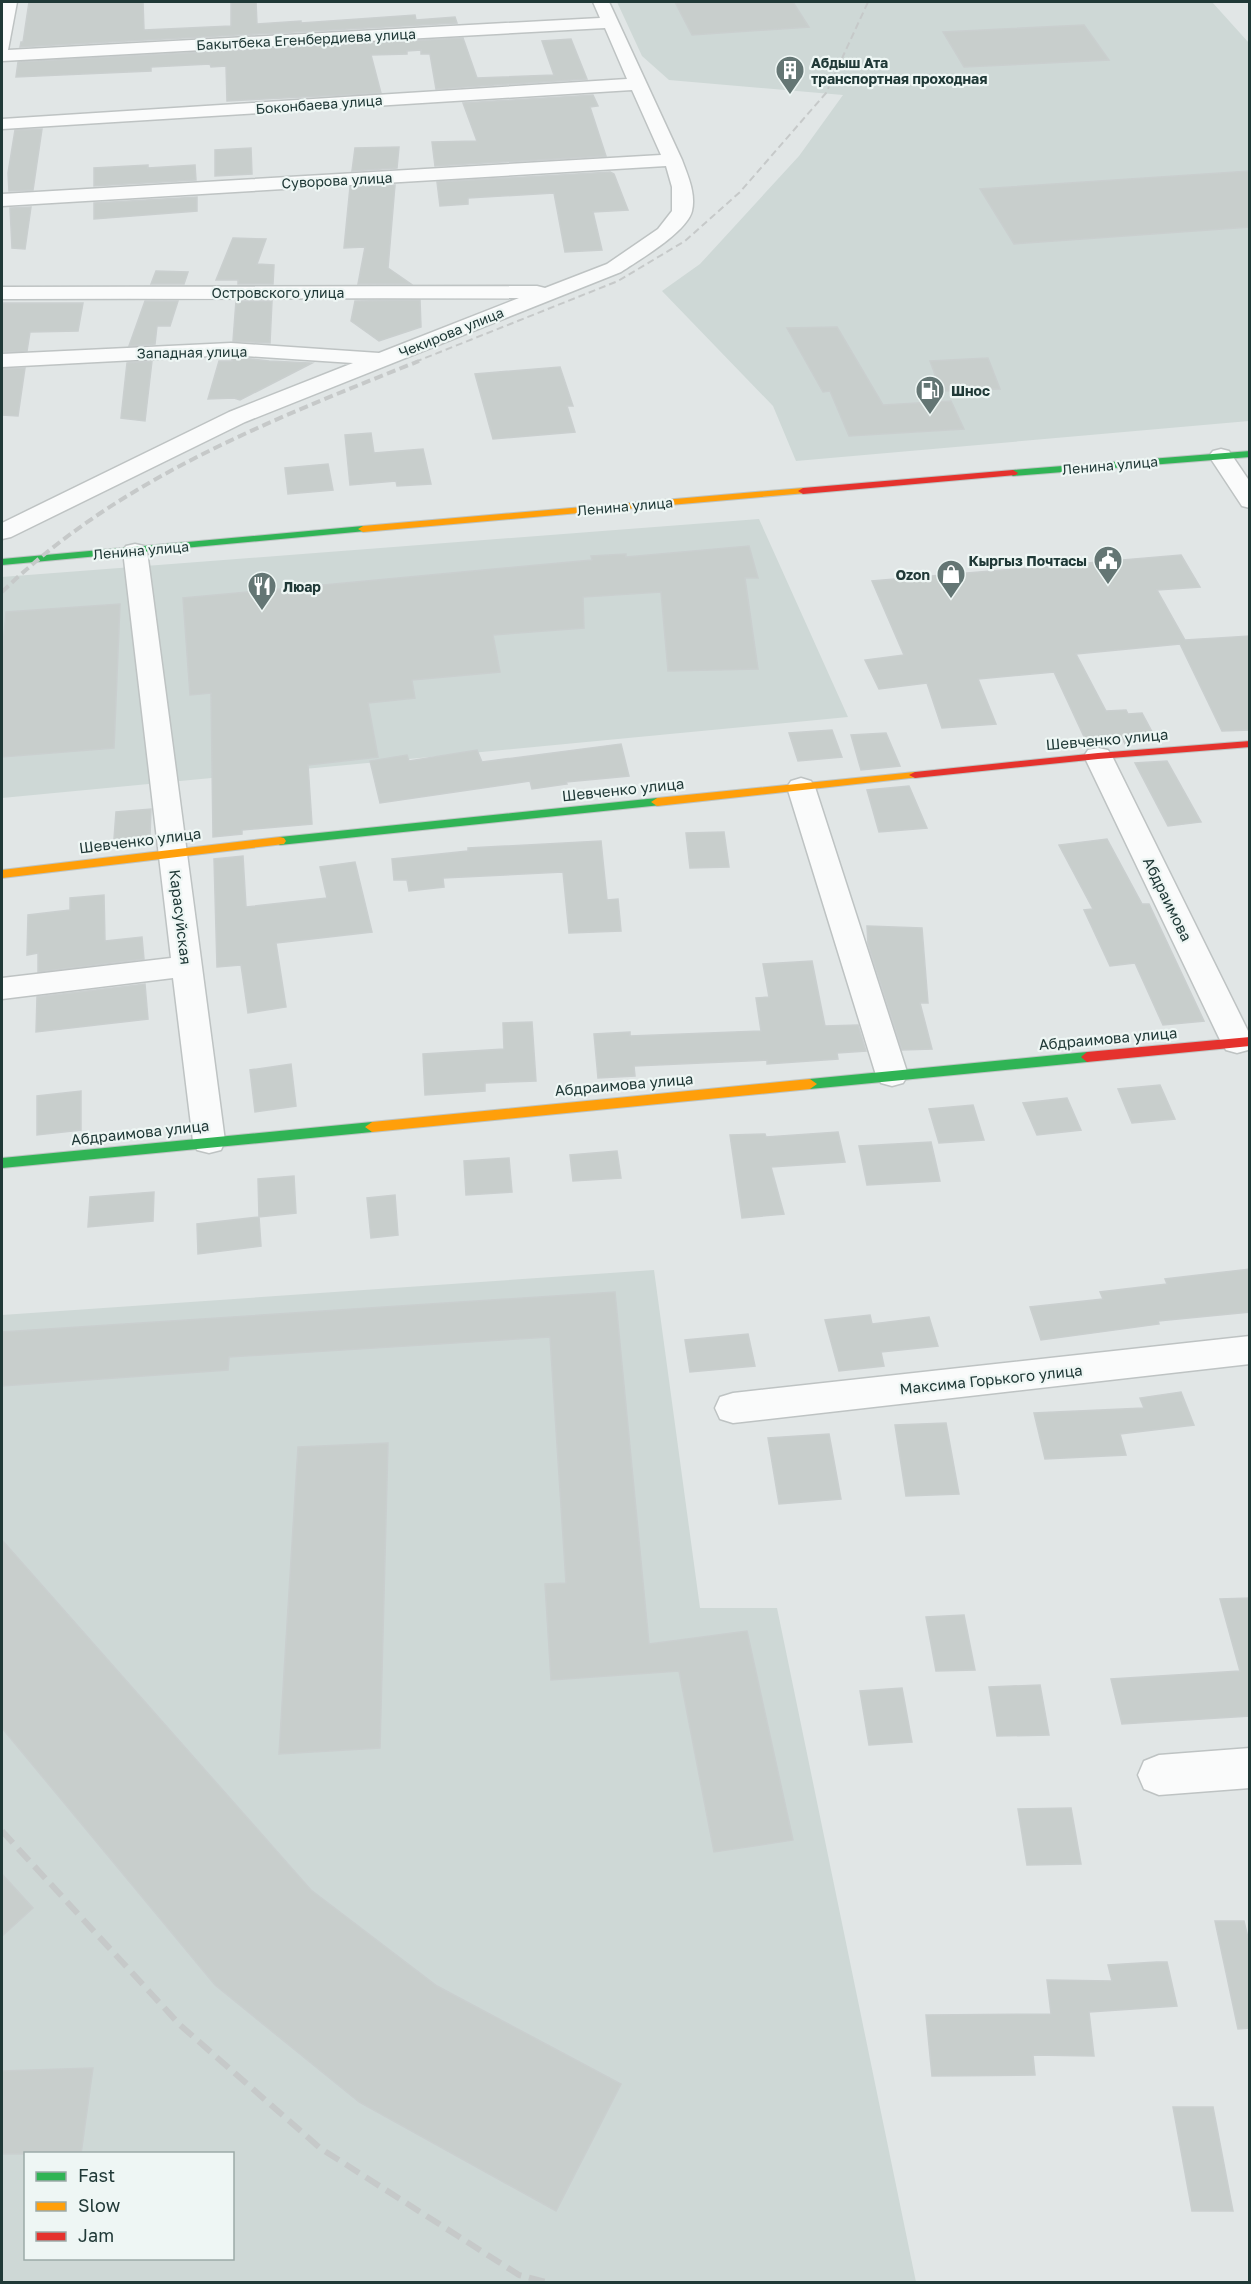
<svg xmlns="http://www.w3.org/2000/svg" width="1251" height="2284" font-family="'Golos Text',sans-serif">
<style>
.built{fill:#ced8d6;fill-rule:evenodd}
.building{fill:#c8cecc;stroke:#cacfcf;stroke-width:1.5}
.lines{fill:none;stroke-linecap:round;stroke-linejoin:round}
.street-casing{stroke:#bec3c3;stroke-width:3}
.fast-casing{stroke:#bdc4c3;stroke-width:2}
.slow-casing{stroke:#bdc4c3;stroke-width:2}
.jam-casing{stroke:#bdc4c3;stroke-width:2}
.street{fill:#fafbfb;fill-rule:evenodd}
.fast{fill:#30b455;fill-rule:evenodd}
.slow{fill:#ff9f0a;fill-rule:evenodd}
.jam{fill:#e5322d;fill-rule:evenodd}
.rail-far2{stroke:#c6c9c9;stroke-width:2;stroke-dasharray:7 4;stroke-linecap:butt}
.rail-far1{stroke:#c6c9c9;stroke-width:4;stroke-dasharray:9 4.5;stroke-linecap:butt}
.rail{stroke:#c6c9c9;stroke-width:6;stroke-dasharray:16 8;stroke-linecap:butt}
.labels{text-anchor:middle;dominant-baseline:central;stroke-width:4.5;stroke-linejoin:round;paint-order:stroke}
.far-street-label{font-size:14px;fill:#203937;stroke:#eef6f4}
.far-poi-label{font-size:14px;font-weight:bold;fill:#203937;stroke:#eef6f4;text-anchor:start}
.street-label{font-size:15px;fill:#203937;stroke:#eef6f4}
</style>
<rect width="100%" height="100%" fill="#e1e6e6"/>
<!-- built -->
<path class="built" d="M617,2H1212L1249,43V421L796,461L773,406L662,291L700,264L799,156L843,95L669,80L642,56Z
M759,519L848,717L2,798V577Z
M654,1270L700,1608H777L916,2282H2V1315ZM26,2154H232V2258H26Z"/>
<!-- building -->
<path class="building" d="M29,2H143L144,30L231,26V2H256L257,24L301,21V23L415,15L416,20L455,17L457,23L20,47L21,42H23Z
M675,2H793L809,27L692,35Z
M1084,25L1109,60L964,67L943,32Z
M463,38L477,78L554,75L542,41L571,39L587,79L436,89L430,54H421V50L407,51V54L371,55L381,93L227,101L226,66L211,67L210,64L151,67V71L16,77L18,62Z
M593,95L598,106L590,107L606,156L435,166L432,142L477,141L463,103Z
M42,129L33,190L9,191L8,173L15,130Z
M399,147L397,168L352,171L355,148Z
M251,148L252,174L215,176V150Z
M148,165V168L195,165L196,180L94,186V168Z
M1250,171V227L1014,244L980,189Z
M610,172L614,174L628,210L593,212L602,250L565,252L554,193L468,198V204L440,206L437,182Z
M395,185L388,268L411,284H358L365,247L344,248L350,187Z
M197,197V211L94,219V203Z
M31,207L25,249L12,248L10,208Z
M233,238L266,239L257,264L274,265L273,284H238V280H216Z
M156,271L188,272L184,284H151Z
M420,300L421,327L379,341L351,321L355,301Z
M145,301H178L170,326H157L155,344L129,346Z
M236,301H272L270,343L233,341Z
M2,303H83L78,331L30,332L27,351L2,352Z
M837,327L883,405L951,401L964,429L849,436L830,391L823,392L787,328Z
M232,357L269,361L312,363L240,400L234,398L208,399L219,361H232Z
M988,358L1000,389L941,391L930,361Z
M152,361L145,421L121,418L127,363Z
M560,367L573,406H567L575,432L493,439L475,374Z
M25,368L18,416L2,415V369Z
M371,433L374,453L423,449L431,484L397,486L396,481L350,485L345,435Z
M328,464L333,490L288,494L285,468Z
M749,546L758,578H745L758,669L668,671L661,592L583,597L584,628L493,635L500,672L412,680L415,698L368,703L378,757L308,765L312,824L242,830V834L213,837L211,693L190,695L183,598L592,560L591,556L626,554V557Z
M1181,555L1200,587L1157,590L1185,640L1250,636V730L1222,731L1180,644L1076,654L1106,711L1126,710L1128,714L1142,713L1157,741L1125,744L1122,738L1086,741L1054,672L978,679L996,724L942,728L927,683L879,689L865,660L904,655L872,581Z
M120,604L114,748L2,757V656L6,612Z
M832,730L842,757L798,761L789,733Z
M886,733L900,766L861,770L851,735Z
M621,744L629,776L566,782L567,784L532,789L530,781L380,803L370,761L407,755L409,761L477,750L482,762Z
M1167,761L1201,822L1168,826L1135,763Z
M909,786L927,828L879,832L867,790Z
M151,809L150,836L114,839L116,812Z
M724,832L729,867L690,868L686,833Z
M1107,839L1142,904H1149L1204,1021L1163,1025L1135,963L1110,966L1084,910L1093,909L1059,845Z
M601,841L607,900L618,899L621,931L569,933L563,872L443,878L444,887L409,891L407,880H394L392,859L468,851V848Z
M243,856L246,907L327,898L320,867L355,862L372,932L276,943L286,1007L248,1013L241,965L217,967L214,859Z
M104,895L105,941L142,937L144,959L38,972V953L27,955L28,915L70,910V898Z
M867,926L922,928L928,1003H920L932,1049L902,1050L868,944Z
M812,961L825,1026L858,1025L866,1051L837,1053L838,1059L767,1064V1060L634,1066L635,1076L598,1078L594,1034L630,1032V1036L761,1031L756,998L769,997L763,964Z
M145,984L148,1019L36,1032L37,997Z
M532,1022L536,1081L485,1083V1091L425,1095L423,1054L504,1049L503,1023Z
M291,1064L296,1106L255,1112L250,1070Z
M1160,1085L1175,1119L1132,1123L1118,1089Z
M81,1091V1130L37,1135V1096Z
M1067,1098L1081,1130L1037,1135L1023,1103Z
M973,1105L984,1140L939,1143L929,1109Z
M838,1132L845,1162L771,1167L784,1214L742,1218L730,1135L765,1134L766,1137Z
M931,1142L940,1181L867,1185L859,1146Z
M617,1151L621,1178L573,1181L570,1155Z
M509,1158L512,1192L466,1195L464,1161Z
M294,1176L296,1213L259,1217L258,1179Z
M154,1192L153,1221L88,1227L90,1197Z
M395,1195L398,1235L371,1238L367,1198Z
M259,1217L261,1246L198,1254L197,1224Z
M1250,1269V1312L1158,1321L1159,1324L1041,1340L1030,1307L1103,1299L1100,1292L1167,1284L1165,1279Z
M615,1292L649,1644L747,1631L793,1840L714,1852L679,1671L551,1680L545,1584L566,1583L550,1337L229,1357L228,1370L2,1386V1332Z
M870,1315L872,1324L929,1317L938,1346L881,1352L884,1366L839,1371L825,1320Z
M748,1334L755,1366L690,1372L685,1340Z
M1181,1392L1194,1425L1120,1434L1126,1455L1045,1459L1034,1413L1144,1408L1140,1398Z
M946,1423L959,1494L906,1496L895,1425Z
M829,1434L841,1499L779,1504L768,1438Z
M388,1443L380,1748L279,1754L298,1447Z
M2,1540L311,1890L437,1986L621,2084L556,2211L359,2102L215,1985L2,1728Z
M1250,1598V1716L1122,1724L1111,1679L1240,1671L1220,1599Z
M964,1615L975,1670L936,1671L926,1617Z
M1040,1685L1049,1735L997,1736L989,1687Z
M902,1688L912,1742L869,1745L860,1691Z
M1071,1808L1081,1864L1027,1865L1018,1809Z
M2,1874L33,1908L2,1936Z
M1215,1921H1244L1250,1946V2028L1238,2029Z
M1157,1962H1167L1177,2006L1089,2012L1094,2056L1033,2055L1035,2075L932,2076L926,2015L1051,2014L1047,1980L1112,1981L1108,1965Z
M93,2068L81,2154H2V2071Z
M1173,2107H1213L1233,2211H1192Z"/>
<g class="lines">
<!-- street casing -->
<g class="street-casing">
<path id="street" d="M2,2H17L8,50L600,18L593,2H609L682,160C688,176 696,194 692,211C687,232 639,260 621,272L245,422L11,537L2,539V523L229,412L353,363L231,355L2,367V354L231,343L379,353L519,298L2,299V287L537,286L545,288L607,264L658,229L672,211V187L666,166L2,206V194L661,155L632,90L2,129V119L627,79L605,28L2,61Z
M1221,449L1229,451L1250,482V508L1242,506L1209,456L1213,451Z
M135,544L144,546L147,551L225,1141L221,1150L209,1153L197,1150L193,1141L173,978L2,999V978L171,958L123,551L126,546Z
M1098,748L1108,750L1112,756L1250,1035L1248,1050L1237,1053L1226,1050L1221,1042L1084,756L1088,750Z
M801,778L811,781L815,787L908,1075L903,1083L892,1086L881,1083L876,1075L787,787L791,781Z
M1250,1336V1364L733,1423L720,1419L715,1408L720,1397L733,1393Z
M1250,1748V1788L1159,1795L1144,1789L1138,1775L1144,1761L1159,1755Z"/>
</g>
<!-- fast casing -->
<g class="fast-casing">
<path id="fast" d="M1250,451V457L1013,476L1008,473L1013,470Z
M363,526L366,527V531L2,565V559Z
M657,798L663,802L661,805L280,845L274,841L280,837Z
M1087,1052L1093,1057L1087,1062L810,1089L803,1084L810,1079Z
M372,1122L379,1127L372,1132L2,1168V1158Z"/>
</g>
<!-- slow casing -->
<g class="slow-casing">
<path id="slow" d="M803,488L806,489V493L363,532L358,529L363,526Z
M915,772L919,773V777L657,806L651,802L657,798Z
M280,837L284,838L286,841L284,844L2,878V870Z
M810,1079L817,1084L810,1089L372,1132L365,1127L372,1122Z"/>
</g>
<!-- jam casing -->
<g class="jam-casing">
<path id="jam" d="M1013,470L1018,473L1016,475L803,494L798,491L803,488Z
M1250,741V747L1098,759L915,778L909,775L915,772L1098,753Z
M1250,1037V1046L1087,1062L1081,1057L1087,1052Z"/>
</g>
<!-- street -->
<use href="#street" class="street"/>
<!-- fast -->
<use href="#fast" class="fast"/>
<!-- slow -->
<use href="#slow" class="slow"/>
<!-- jam -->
<use href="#jam" class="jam"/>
<!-- rail-far2 -->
<path class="rail-far2" d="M415,362L618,281L685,241L740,192L826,93L868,2"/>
<!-- rail-far1 -->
<path class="rail-far1" d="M2,592C118,479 271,420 419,361"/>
<!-- rail -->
<path class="rail" d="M2,1831L180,2025L320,2148L519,2275L546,2282"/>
</g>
<!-- icons -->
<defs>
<g id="building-pin" transform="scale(1.5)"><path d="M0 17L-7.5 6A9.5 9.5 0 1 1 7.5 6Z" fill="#647674" stroke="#eef6f4"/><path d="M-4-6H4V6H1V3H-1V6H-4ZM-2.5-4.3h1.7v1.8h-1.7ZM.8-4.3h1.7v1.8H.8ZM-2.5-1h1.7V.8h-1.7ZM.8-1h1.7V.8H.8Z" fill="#fff"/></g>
<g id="fuel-pin" transform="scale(1.5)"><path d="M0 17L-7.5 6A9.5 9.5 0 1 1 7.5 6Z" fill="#647674" stroke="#eef6f4"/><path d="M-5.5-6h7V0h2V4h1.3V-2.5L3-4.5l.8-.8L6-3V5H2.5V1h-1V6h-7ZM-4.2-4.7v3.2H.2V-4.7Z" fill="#fff"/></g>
<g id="civic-pin" transform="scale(1.5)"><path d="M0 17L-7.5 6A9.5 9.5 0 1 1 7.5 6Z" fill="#647674" stroke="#eef6f4"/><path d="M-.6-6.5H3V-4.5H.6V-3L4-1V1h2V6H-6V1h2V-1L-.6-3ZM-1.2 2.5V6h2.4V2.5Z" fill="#fff"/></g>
<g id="shop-pin" transform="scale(1.5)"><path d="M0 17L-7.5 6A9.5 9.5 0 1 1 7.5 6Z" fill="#647674" stroke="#eef6f4"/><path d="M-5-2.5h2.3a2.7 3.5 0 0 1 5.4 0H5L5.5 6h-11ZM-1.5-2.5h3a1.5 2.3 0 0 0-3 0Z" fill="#fff"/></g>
<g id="restaurant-pin" transform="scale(1.5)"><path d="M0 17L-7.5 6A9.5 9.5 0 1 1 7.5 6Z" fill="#647674" stroke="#eef6f4"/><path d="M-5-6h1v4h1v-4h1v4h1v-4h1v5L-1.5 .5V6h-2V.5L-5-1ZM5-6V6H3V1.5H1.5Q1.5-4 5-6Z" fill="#fff"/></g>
</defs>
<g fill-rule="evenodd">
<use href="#building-pin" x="790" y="70"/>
<use href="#fuel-pin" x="930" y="390"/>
<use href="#civic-pin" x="1108" y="560"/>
<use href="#shop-pin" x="951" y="574"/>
<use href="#restaurant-pin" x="262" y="586"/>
</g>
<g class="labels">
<!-- far-street labels -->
<g class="far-street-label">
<text transform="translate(306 39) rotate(-3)">Бакытбека Егенбердиева улица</text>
<text transform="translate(319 104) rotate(-4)">Боконбаева улица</text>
<text transform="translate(337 180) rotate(-3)">Суворова улица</text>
<text x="278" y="292">Островского улица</text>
<text transform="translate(451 332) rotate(-22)">Чекирова улица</text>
<text transform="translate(192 352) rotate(-1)">Западная улица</text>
<text transform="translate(1110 465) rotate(-5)">Ленина улица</text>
<text transform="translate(625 506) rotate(-5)">Ленина улица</text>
<text transform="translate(141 550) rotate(-5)">Ленина улица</text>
</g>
<!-- far-poi labels -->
<g class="far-poi-label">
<text x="811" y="62">Абдыш Ата<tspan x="811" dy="16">транспортная проходная</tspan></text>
<text x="951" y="390">Шнос</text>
<text x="1087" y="560" text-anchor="end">Кыргыз Почтасы</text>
<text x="930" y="574" text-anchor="end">Ozon</text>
<text x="283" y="586">Люар</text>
</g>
<!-- street labels -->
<g class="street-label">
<text transform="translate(1107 739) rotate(-5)">Шевченко улица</text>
<text transform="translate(623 789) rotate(-6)">Шевченко улица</text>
<text transform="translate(140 840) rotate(-7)">Шевченко улица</text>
<text transform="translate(1168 899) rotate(64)">Абдраимова</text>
<text transform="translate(181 917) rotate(83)">Карасуйская</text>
<text transform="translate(1108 1038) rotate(-5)">Абдраимова улица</text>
<text transform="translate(624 1084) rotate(-5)">Абдраимова улица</text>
<text transform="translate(140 1132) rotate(-6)">Абдраимова улица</text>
<text transform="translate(991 1379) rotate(-6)">Максима Горького улица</text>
</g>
</g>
<!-- border -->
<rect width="1251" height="2284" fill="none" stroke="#203937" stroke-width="6"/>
<!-- legend -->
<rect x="24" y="2152" width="210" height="108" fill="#eef6f4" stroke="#9caaa8" stroke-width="1.5"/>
<rect x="36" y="2172" width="30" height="9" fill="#30b455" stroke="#9caaa8" stroke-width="1.5"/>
<text x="78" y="2182" font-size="18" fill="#203937">Fast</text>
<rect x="36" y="2202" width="30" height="9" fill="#ff9f0a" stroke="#9caaa8" stroke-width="1.5"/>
<text x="78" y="2212" font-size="18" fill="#203937">Slow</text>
<rect x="36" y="2232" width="30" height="9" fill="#e5322d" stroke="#9caaa8" stroke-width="1.5"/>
<text x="78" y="2242" font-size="18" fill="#203937">Jam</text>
</svg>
